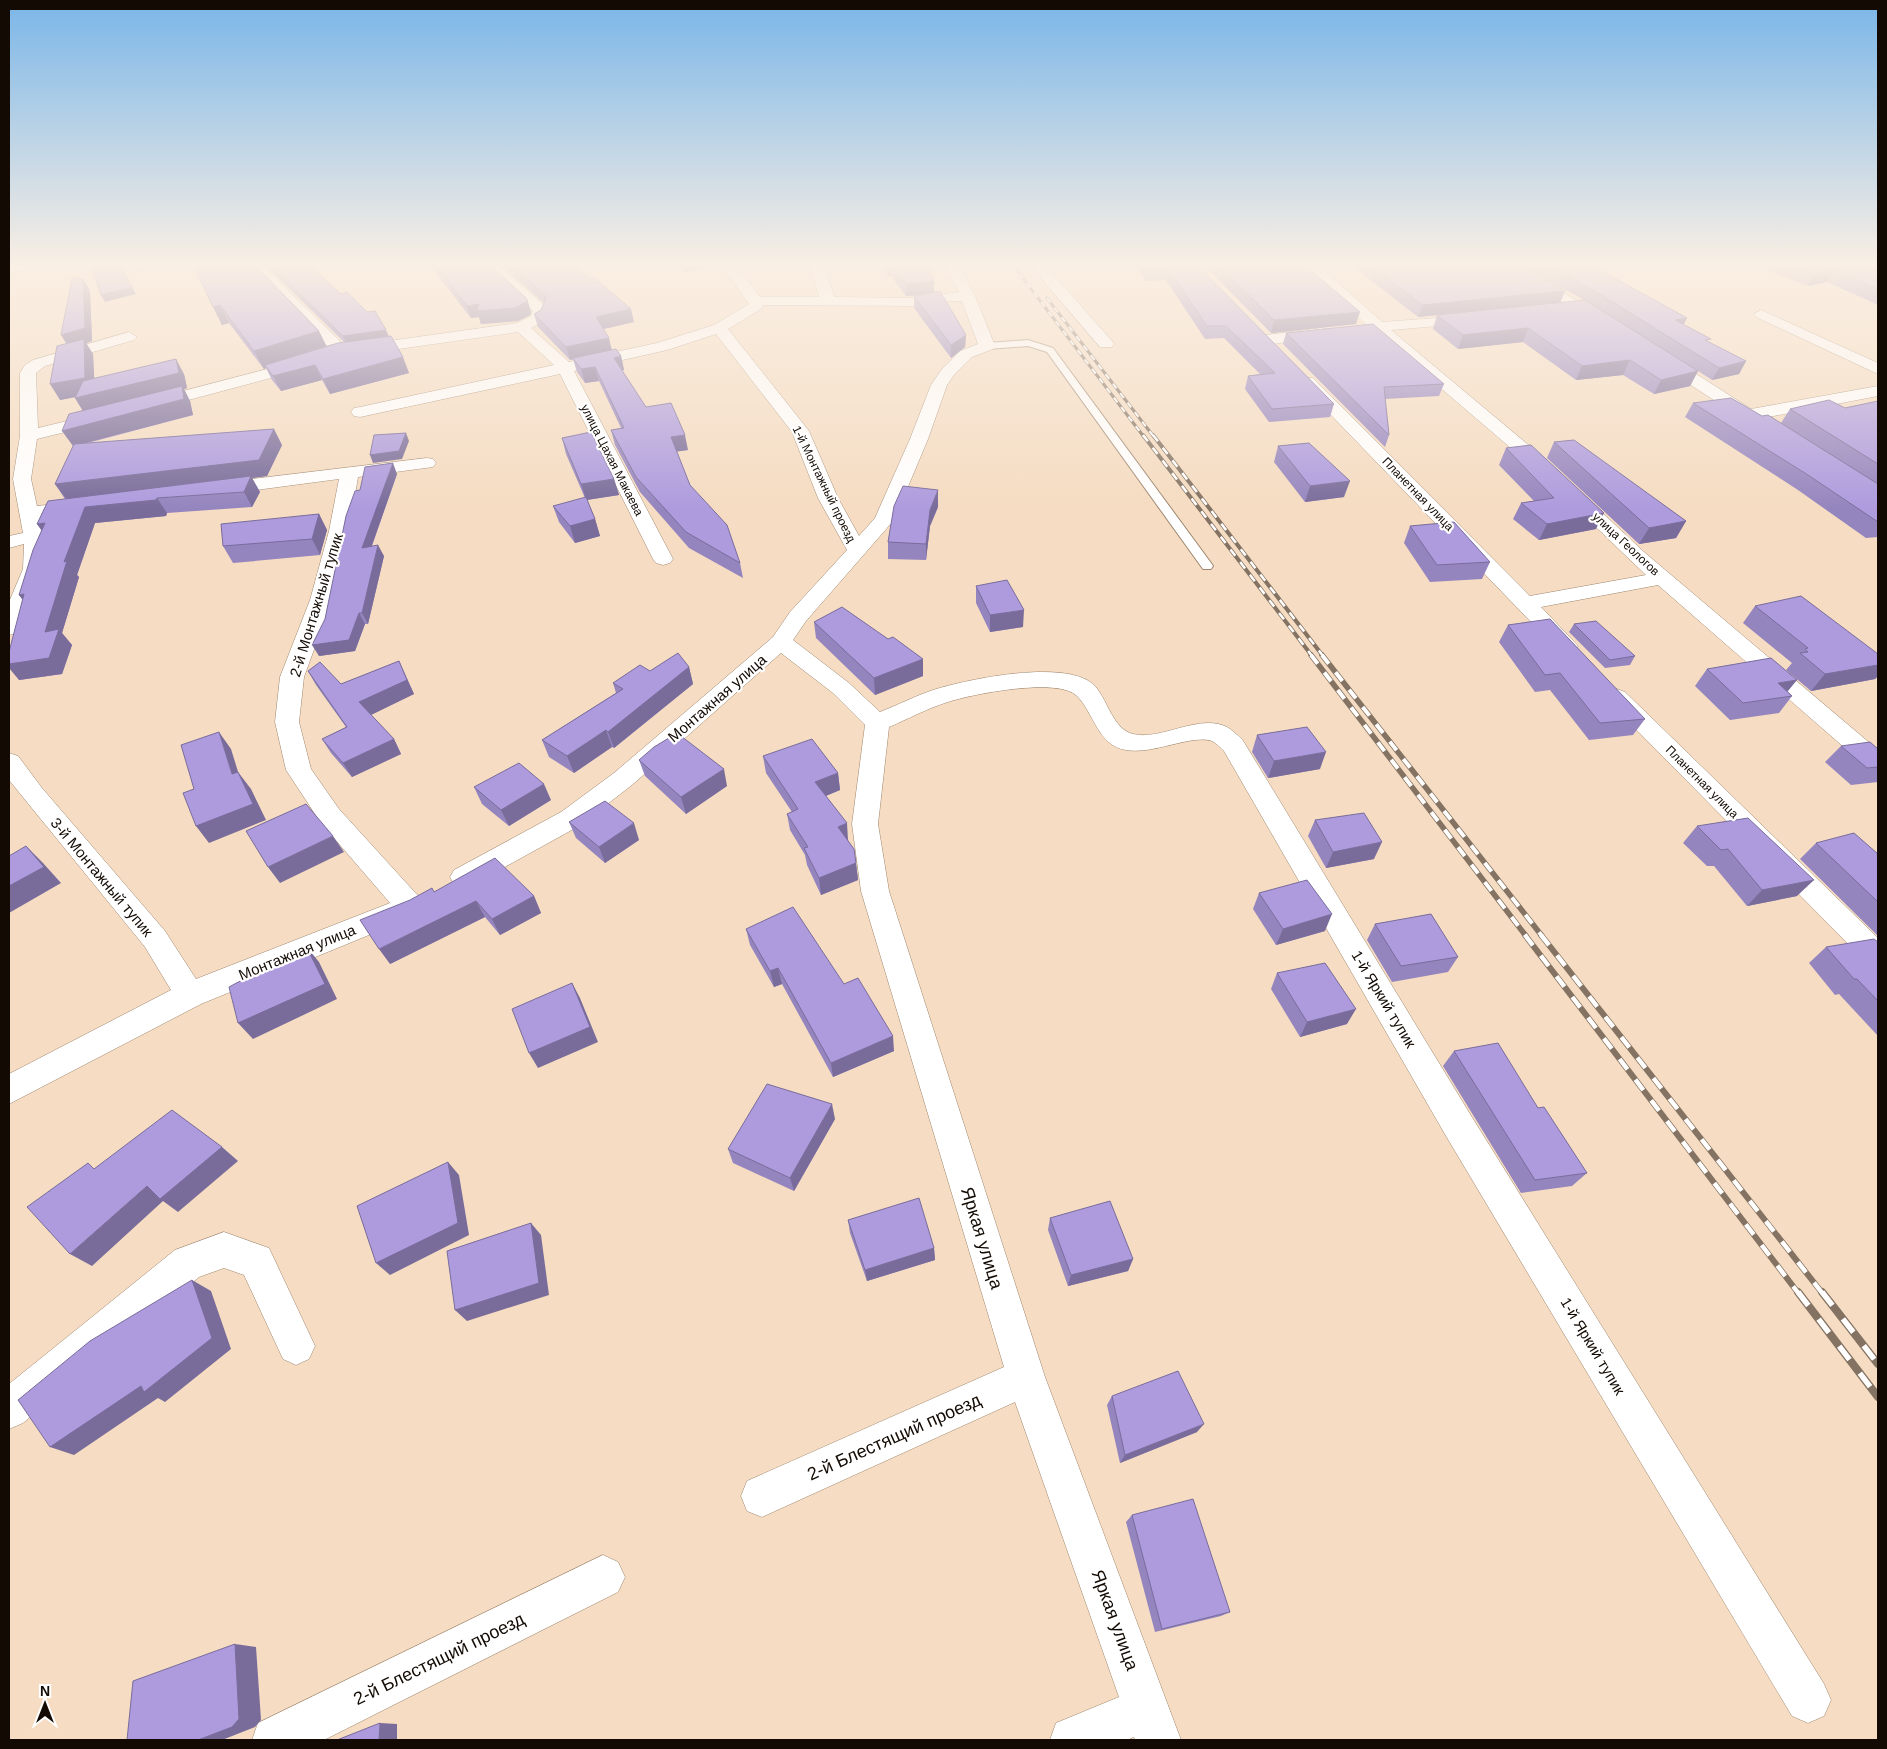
<svg xmlns="http://www.w3.org/2000/svg" width="1887" height="1749" font-family="Arial,sans-serif">
<style>
.lines{fill:none;stroke-linecap:round;stroke-linejoin:round}
.lane-casing{stroke:#9e8770;stroke-width:2}
.street-casing{stroke:#9e8770;stroke-width:1}
.lane{fill:#fff;fill-rule:evenodd}
.street{fill:#fff;fill-rule:evenodd}
.rail-far4-casing{stroke:#847363;stroke-width:3}
.rail-far3-casing{stroke:#847363;stroke-width:4}
.rail-far2-casing{stroke:#847363;stroke-width:5.5}
.rail-far1-casing{stroke:#847363;stroke-width:6}
.rail-casing{stroke:#847363;stroke-width:8}
.rail-far4{stroke:#fff;stroke-width:2;stroke-dasharray:6;stroke-linecap:butt}
.rail-far3{stroke:#fff;stroke-width:2.5;stroke-dasharray:8;stroke-linecap:butt}
.rail-far2{stroke:#fff;stroke-width:4;stroke-dasharray:11;stroke-linecap:butt}
.rail-far1{stroke:#fff;stroke-width:4.5;stroke-dasharray:13;stroke-linecap:butt}
.rail{stroke:#fff;stroke-width:5.5;stroke-dasharray:17;stroke-linecap:butt}
.wall{fill:#9585bf;fill-rule:evenodd}
.shaded-wall{fill:#796c9b}
.building{fill:#ad9bde;stroke:#796c9b}
.labels{text-anchor:middle;dominant-baseline:central;stroke-width:4.5;stroke-linejoin:round;paint-order:stroke}
.far-street-label{font-size:12px;fill:#120a03;stroke:#fff}
.street-label{font-size:15px;fill:#120a03;stroke:#fff}
.near-street-label{font-size:18px;fill:#120a03;stroke:#fff}
</style>
<rect width="100%" height="100%" fill="#f5dcc2"/>
<g class="lines">
<!-- lane casing -->
<g class="lane-casing">
<path id="lane" d="M133,264H141L143,268L136,270Z
M1028,340L1053,348L1211,563L1213,566L1211,569H1203L1047,352L1028,346L987,349L982,346L987,343Z"/>
</g>
<!-- street casing -->
<g class="street-casing">
<path id="street" d="M13,264H42L40,267L9,273V265Z
M246,264H261L346,347L517,323L531,316L533,311L482,264H497L546,307L548,310L543,322L531,328L569,362L657,343L714,325L749,304L721,264H735L760,297H819L810,264H824L834,297L912,298L959,292L944,264H958L975,296L995,346L993,349L972,357L954,375L947,385L928,439L894,520L806,621L793,640L849,683L880,712C898,705 915,696 933,690C968,679 1064,659 1093,684C1107,697 1112,729 1133,734C1161,741 1199,713 1227,727C1232,730 1237,735 1242,739L1470,1114L1824,1684L1831,1700L1824,1716L1808,1723L1792,1716L1446,1136L1224,751C1221,748 1216,743 1212,741C1192,734 1153,755 1126,750C1098,746 1094,713 1077,696C1059,677 972,694 948,702C928,708 908,719 889,727L878,824L889,891L1045,1377L1181,1740H1135L1134,1737L1127,1740H1050L1056,1723L1119,1697L1015,1402L762,1517L747,1511L741,1496L747,1481L1004,1367L861,891L852,824L865,725L833,693L781,653L632,785L579,826L474,884L464,888L454,884L450,877L454,870L561,812L614,773L773,637L790,612L847,550L818,498L792,432L716,334L667,350L574,371L673,559L670,563L663,565L656,563L653,559L560,374L360,417L354,416L351,412L354,408L360,407L554,365L518,332L342,357L336,355ZM943,301H962L978,344L960,351L942,369L931,385L910,439L875,518L859,536L838,498L809,431L728,329L761,309L763,305L912,306Z
M1029,264H1044L1112,341L1114,344L1112,347H1100Z
M1302,264H1317L1382,322L1478,315L1481,318L1478,321L1473,323L1391,330L1544,458L1644,552L1878,750V772L1869,769L1658,585L1541,607L1578,646L1575,651L1567,653L1559,651L1301,384L1299,381L1301,378H1313L1530,596L1646,575L1532,466L1375,332L1362,331L1359,328L1366,324Z
M1498,264H1515L1611,321L1603,326L1598,324Z
M1761,310L1878,363V374L1756,317L1754,314Z
M1322,328L1327,330L1330,333L1327,336L1266,345L1258,340L1266,335Z
M129,332L137,337L134,340L45,366L36,373L38,428L100,413L106,414L109,418L106,422L37,439L31,479L37,506L81,501L88,503L91,507L88,511L40,518L44,536L43,569L20,628L17,633L9,635V602L23,569L24,544L9,548V536L23,533L13,479L20,436V373L25,365L33,360Z
M1662,354L1668,356L1751,409L1878,386V396L1763,418L1765,420L1762,424H1750L1656,362L1654,359Z
M306,359L314,364L312,367L151,410L145,409L142,405L145,401Z
M427,458L433,459L436,463L433,467L358,477L349,531L332,600L304,677L299,722L311,769L339,809L420,898L424,906L420,914L201,1004L9,1104V1074L171,990L145,947L9,780V753L18,756L42,788L165,931L196,979L390,903L321,823L290,776L286,770L275,722L280,677L310,600L329,531L339,479L218,495L211,493L209,489L211,485L218,483Z
M1617,689L1625,692L1878,938V968L1868,964L1609,702L1605,697L1609,692Z
M224,1232L269,1248L315,1346L309,1359L296,1365L283,1359L244,1275L224,1268L199,1277L23,1423L9,1429V1384L175,1250Z
M603,1555L618,1562L625,1577L618,1592L324,1740H252L258,1723Z"/>
</g>
<!-- lane -->
<use href="#lane" class="lane"/>
<!-- street -->
<use href="#street" class="street"/>
<!-- rail-far4 casing -->
<g class="rail-far4-casing">
<path id="rail-far4" d="M1012,264L1144,437
M1047,298L1154,437"/>
</g>
<!-- rail-far3 casing -->
<g class="rail-far3-casing">
<path id="rail-far3" d="M1143,435L1312,656
M1153,435L1323,656"/>
</g>
<!-- rail-far2 casing -->
<g class="rail-far2-casing">
<path id="rail-far2" d="M1311,655L1526,936
M1322,655L1542,936"/>
</g>
<!-- rail-far1 casing -->
<g class="rail-far1-casing">
<path id="rail-far1" d="M1525,935L1799,1294
M1541,935L1823,1294"/>
</g>
<!-- rail casing -->
<g class="rail-casing">
<path id="rail" d="M1798,1292L1878,1397
M1822,1292L1878,1364"/>
</g>
<!-- rail-far4 -->
<use href="#rail-far4" class="rail-far4"/>
<!-- rail-far3 -->
<use href="#rail-far3" class="rail-far3"/>
<!-- rail-far2 -->
<use href="#rail-far2" class="rail-far2"/>
<!-- rail-far1 -->
<use href="#rail-far1" class="rail-far1"/>
<!-- rail -->
<use href="#rail" class="rail"/>
</g>
<!-- wall -->
<path class="wall" d="M193,264L326,346L344,342L264,264H308L388,336L409,373L330,394L322,380L281,391L272,380L266,368L264,369L229,323L222,325Z
M429,264H489L527,299L531,312L530,315L518,321L481,324L479,317L471,318Z
M499,264H573L634,322L603,329L612,350L621,356L624,370L622,371L646,407L688,450L677,451L690,485L740,563L743,578L689,548L640,492L615,445L611,430L621,428L599,381L585,383L577,372L573,359L570,360L538,327L534,314L541,310L544,303Z
M671,264H718V266L686,272Z
M882,264H926L934,281V292L966,335L965,347L951,358L914,308V296L920,295L906,296L891,276H888Z
M1134,264H1196L1334,404L1330,417L1269,422L1245,389L1248,376L1260,374L1224,338L1205,339L1166,280L1146,281Z
M1203,264H1303L1356,324L1271,333Z
M1350,264H1589L1687,318L1683,325L1709,342L1746,361L1739,374L1712,380L1698,371L1690,386L1654,394L1623,375L1576,380L1523,342L1458,349L1433,329L1437,315L1418,317ZM1541,276L1584,300L1560,303L1565,291Z
M1752,264H1855L1861,266V264H1878V305L1827,282L1808,286Z
M83,279L90,291L92,341L86,343L93,354L94,378L184,374L187,388L184,389L190,401L193,415L84,444L282,445L267,476L252,478L260,492L252,507L167,513L166,516L95,523L77,575L79,577L62,633L72,645L62,674L19,680L23,600L19,595L42,531L37,524L65,499L55,484L73,446L83,411L75,398L76,397L60,400Z
M1286,333L1444,384L1439,396L1385,399L1389,435L1385,447L1283,344Z
M1878,401V537L1866,538L1798,490L1685,417L1693,403L1762,416L1781,423L1790,409L1845,408Z
M562,438L614,479L619,495L587,500L595,519L600,536L575,543L559,522L553,506L585,498L566,454Z
M1554,442L1686,521L1676,538L1639,544L1547,458Z
M1278,446L1344,497L1305,502L1274,462Z
M1506,448L1596,529L1539,540L1513,519L1521,503L1534,501L1499,465Z
M397,474L372,546L384,556L368,624H365L355,651L319,656L325,619L360,490Z
M938,507L930,526L926,560L888,559V542Z
M319,514L327,530L320,555L233,563L223,546Z
M1410,526L1490,562L1482,579L1430,582L1404,543Z
M976,586L1023,627L990,632L976,603Z
M1755,606L1878,654V676L1875,679L1811,691L1786,670L1792,663L1743,623Z
M814,622L888,639L923,676L875,695L816,638Z
M1574,624L1635,656L1630,665L1605,668L1569,632Z
M1508,625L1645,719L1633,735L1589,740L1550,690L1535,692L1499,642Z
M399,661L414,694L370,715L394,739L401,754L352,777L331,753L322,739L346,727L316,685L308,671L341,684Z
M689,667L693,684L614,748L612,747L574,773L549,757L542,740L616,693L613,683L650,671Z
M1707,669L1787,691L1792,696L1779,713L1730,720L1695,686Z
M1257,735L1320,769L1268,778L1252,752Z
M1841,746L1878,749V782L1851,785L1825,762Z
M763,756L838,773L840,790L826,796L848,840L856,863L858,880L821,895L807,865L805,855L790,830L787,814L792,812L766,773Z
M639,760L727,786L686,814L645,776Z
M474,787L551,800L509,826L482,804Z
M1315,820L1374,859L1326,868L1308,836Z
M569,822L639,840L605,863L576,838Z
M1697,826L1797,896L1747,906L1714,866H1707L1683,843Z
M1816,843L1878,854V936L1800,859Z
M434,892L534,896L541,913L500,935L485,917L390,964Z
M1259,893L1325,931L1276,945L1253,909Z
M1375,924L1458,957L1448,972L1392,982L1367,940Z
M746,929L894,1051L833,1077L782,984L774,987L750,945Z
M1878,942V1036L1839,994L1835,995L1809,963L1826,947Z
M1277,973L1347,1024L1300,1037L1271,989Z
M1454,1051L1538,1108L1587,1173L1572,1186L1521,1193L1443,1066Z
M835,1119L794,1191L733,1163L728,1149Z
M1050,1218L1133,1259L1128,1271L1068,1286L1048,1230Z
M848,1220L934,1248L935,1260L867,1281L850,1233Z
M1112,1396L1197,1432L1120,1463L1107,1405Z
M1132,1515L1230,1612L1221,1616L1155,1632L1126,1522Z"/>
<!-- shaded-wall -->
<path class="shaded-wall" d="M690,264H718V266L686,272L685,265Z
M888,264H891V276H888Z
M1835,270L1827,282L1808,286L1815,274Z
M83,279L90,291L92,341L86,343L93,354L95,393L60,400L50,384L69,348L61,335Z
M934,281V293L906,296V284Z
M132,287L136,294L105,302L101,295Z
M1565,291L1560,303L1418,317L1422,305Z
M527,299L531,312L530,315L518,321L481,324L479,317L471,318L467,306Z
M220,305L229,323L222,325L213,307Z
M631,309L634,322L599,330L596,317Z
M1360,312L1356,324L1271,333L1274,320Z
M1687,318L1680,331L1675,320Z
M1528,328L1523,342L1458,349L1463,335Z
M386,330L390,339L347,345L343,336Z
M319,331L328,349L265,365L266,368L264,369L254,351Z
M966,335L965,347L951,358V345Z
M609,338L612,351L570,360L566,347Z
M621,356L624,370L617,372L614,358Z
M403,357L409,373L330,394L323,379Z
M176,359L184,374L187,388L184,389L190,401L193,415L73,446L62,431L85,414L75,398Z
M1630,360L1623,375L1576,380L1582,366Z
M1746,361L1739,374L1712,380L1719,368Z
M315,365L322,380L281,391L273,376Z
M595,367L599,381L585,383L581,369Z
M1698,371L1690,386L1654,394L1661,380Z
M274,429L282,445L267,476L252,478L260,492L252,507L244,492L67,500L55,484Z
M406,433L409,441L402,459L373,463L370,455Z
M685,435L688,450L674,452L671,437Z
M393,463L397,474L367,559L362,548Z
M614,479L619,495L586,500L581,484Z
M1350,481L1344,497L1305,502L1310,486Z
M938,490V507L930,526L926,560V544L930,510Z
M157,498L167,513L166,516L95,523L77,575L79,577L62,633L72,645L62,674L19,680L9,668V664L45,632L64,562L85,507Z
M1604,513L1596,529L1539,540L1547,524Z
M319,514L327,530L320,555L312,539Z
M595,519L600,536L575,543L570,526Z
M1686,521L1676,538L1639,544L1649,528Z
M45,523L49,540L37,524Z
M378,545L384,556L368,624L362,613Z
M24,594L31,611L19,595Z
M1024,610L1023,627L990,632V615Z
M359,613L365,624L355,651L319,656L312,645Z
M923,659V676L875,695L874,678Z
M399,661L414,694L367,717L359,702Z
M1878,665V676L1875,679L1811,691L1825,674Z
M689,667L693,684L614,748L608,732Z
M1797,680L1783,697L1778,683Z
M606,730L612,747L574,773L567,756Z
M219,732L231,749L244,791L232,774Z
M394,739L401,754L352,777L343,763Z
M1326,752L1320,769L1268,778L1274,761Z
M724,769L727,786L686,814L681,797Z
M238,772L251,789L266,820L209,843L196,826Z
M838,773L840,790L818,799L815,782Z
M544,784L551,800L509,826L501,810Z
M634,823L639,840L605,863L599,847Z
M847,823L848,840L840,843L838,827Z
M333,836L344,852L280,883L268,867Z
M1382,842L1374,859L1326,868L1333,852Z
M26,846L43,863L61,883L9,913V886Z
M856,863L858,880L821,895L819,878Z
M1814,880L1797,896L1747,906L1762,890Z
M534,896L541,913L500,935L492,919Z
M476,901L485,917L390,964L379,949Z
M1332,914L1325,931L1276,945L1283,929Z
M306,946L319,962L337,999L253,1039L238,1023Z
M778,968L782,984L774,987L770,971Z
M572,983L580,998L598,1042L538,1068L529,1053Z
M1356,1009L1347,1024L1300,1037L1307,1022Z
M893,1036L894,1051L833,1077L831,1063Z
M832,1104L835,1119L794,1191L790,1178Z
M222,1147L238,1161L178,1212L163,1201L92,1266L70,1254L147,1186Z
M448,1162L459,1175L469,1235L390,1275L376,1263Z
M531,1223L541,1235L549,1295L467,1321L455,1310Z
M934,1248L935,1260L867,1281L865,1270Z
M1133,1259L1128,1271L1068,1286L1071,1275Z
M192,1280L211,1291L231,1349L165,1402L158,1398L74,1455L50,1447Z
M1204,1424L1197,1432L1120,1463L1125,1455Z
M235,1644L256,1647L261,1720L255,1727L222,1740H198Z
M380,1723L397,1724V1740H379Z"/>
<!-- building -->
<path class="building" d="M91,264H119L132,287L101,295Z
M193,264H254L319,331L254,351L220,305L213,307Z
M269,264H308L341,294L347,292L367,312L375,311L386,330L343,336Z
M435,264H489L527,299L526,302L514,308L477,311L479,304L467,306Z
M510,264H573L589,278L593,277L631,309L596,317L609,338L566,347L534,314L541,310L546,298L544,294Z
M891,264H926L934,281L906,284Z
M1145,264H1196L1334,404L1272,409L1248,376L1275,373L1226,326H1207L1167,268L1148,269Z
M1217,264H1303L1360,312L1274,320Z
M1368,264H1520L1565,291L1422,305Z
M1545,264H1589L1687,318L1675,320L1711,339L1705,340L1746,361L1719,368L1593,290Z
M1789,264H1855L1878,273V289L1835,270L1815,274Z
M72,278L83,279L85,328L61,335Z
M940,291L966,335L951,345L914,296Z
M1585,300L1698,371L1661,380L1630,360L1582,366L1528,328L1463,335L1437,315Z
M1373,324L1444,384L1384,387L1389,435L1286,333Z
M391,336L403,357L323,379L315,365L273,376L265,365L338,343Z
M84,339L85,378L50,384L57,346Z
M616,349L621,356L614,358L646,407L671,403L685,435L671,437L690,485L727,525L740,563L686,532L636,477L611,430L624,428L595,367L581,369L573,358Z
M176,359L179,373L75,398L83,381Z
M182,386L184,399L62,431L69,414Z
M1731,398L1762,416L1768,415L1878,484V522L1808,475L1693,403Z
M1829,400L1845,408L1878,401V464L1790,409Z
M274,429L259,460L55,484L74,444Z
M591,432L614,479L581,484L562,438Z
M406,433L399,451L370,455L374,435Z
M1574,440L1686,521L1649,528L1554,442Z
M1309,443L1350,481L1310,486L1278,446Z
M1531,445L1604,513L1547,524L1521,503L1554,498L1506,448Z
M393,463L362,548L378,545L362,613H359L349,640L312,645L325,619L346,516L355,491L360,490L365,467Z
M251,476L244,492L157,498L156,500L85,507L64,562L67,561L45,632L59,629L49,658L9,664V652L24,594L19,595L33,550L45,523L37,524L48,501Z
M903,486L938,490L930,510L926,544L888,542L894,506Z
M586,497L595,519L570,526L553,506Z
M319,514L312,539L223,546L221,524Z
M1454,522L1490,562L1437,565L1410,526Z
M1007,580L1024,610L990,615L976,586Z
M1801,596L1878,654V665L1825,674L1800,653L1808,652L1805,649L1808,648L1755,606Z
M842,607L888,639L893,637L923,659L874,678L814,622Z
M1550,619L1645,719L1600,723L1560,673L1545,675L1508,625Z
M1596,621L1635,656L1610,660L1574,624Z
M678,653L689,667L608,732L606,730L567,756L542,740L623,689L613,683L640,665L650,671Z
M1771,658L1797,680L1778,683L1792,696L1743,703L1707,669Z
M399,661L407,680L359,702L394,739L343,763L322,739L347,727L308,671L320,662L341,684Z
M1307,727L1326,752L1274,761L1257,735Z
M219,732L232,774L238,772L253,804L196,826L183,793L194,789L181,745Z
M677,733L724,769L681,797L639,760L654,747Z
M812,739L838,773L815,782L847,823L838,827L854,849L856,863L819,878L804,848L808,847L787,814L798,809L763,756Z
M1870,742L1878,749V767L1867,768L1841,746Z
M519,763L544,784L501,810L474,787Z
M605,801L634,823L599,847L569,822Z
M306,804L333,836L268,867L246,831Z
M1364,813L1382,842L1333,852L1315,820Z
M1748,818L1814,880L1762,890L1728,849L1721,850L1697,826Z
M1854,833L1878,854V902L1816,843Z
M26,846L44,867L9,886V856Z
M495,858L534,896L492,919L476,901L379,949L360,920L410,900L432,888L434,892Z
M1307,880L1332,914L1283,929L1259,893Z
M793,907L844,984L858,978L893,1036L831,1063L778,968L770,971L746,929Z
M1431,914L1458,957L1401,966L1375,924Z
M1874,939L1878,942V1001L1857,979H1854L1826,947Z
M306,946L325,984L238,1023L229,987Z
M1325,963L1356,1009L1307,1022L1277,973Z
M572,983L590,1027L529,1053L512,1009Z
M1498,1043L1538,1108L1544,1107L1587,1173L1535,1180L1454,1051Z
M767,1084L832,1104L790,1178L728,1149Z
M172,1110L222,1147L160,1199L147,1186L70,1254L27,1207L88,1163L94,1169Z
M448,1162L458,1223L376,1263L357,1206Z
M919,1198L934,1248L865,1270L848,1220Z
M1110,1201L1133,1259L1071,1275L1050,1218Z
M531,1223L539,1283L455,1310L447,1251Z
M192,1280L212,1338L144,1392L141,1386L50,1447L18,1400L90,1341Z
M1178,1371L1204,1424L1125,1455L1112,1396Z
M1193,1499L1230,1612L1162,1629L1132,1515Z
M235,1644L239,1719L232,1727L198,1740H127L133,1681Z
M380,1723L379,1740H337Z"/>
<!-- sky -->
<linearGradient id="sky" x2="0" y2="1"><stop stop-color="#7ab6e8"/><stop offset="0.52" stop-color="#faefe4"/><stop offset="1" stop-color="#faefe4" stop-opacity="0"/></linearGradient>
<rect width="1887" height="509" fill="url(#sky)"/>
<g class="labels">
<!-- far-street labels -->
<g class="far-street-label">
<text transform="translate(612 460) rotate(63)">улица Цахая Макаева</text>
<text transform="translate(824 484) rotate(64)">1-й Монтажный проезд</text>
<text transform="translate(1418 494) rotate(46)">Планетная улица</text>
<text transform="translate(1626 544) rotate(43)">улица Геологов</text>
<text transform="translate(1702 782) rotate(45)">Планетная улица</text>
</g>
<!-- street labels -->
<g class="street-label">
<text transform="translate(316 605) rotate(-73)">2-й Монтажный тупик</text>
<text transform="translate(717 698) rotate(-41)">Монтажная улица</text>
<text transform="translate(102 877) rotate(50)">3-й Монтажный тупик</text>
<text transform="translate(297 952) rotate(-22)">Монтажная улица</text>
<text transform="translate(1384 999) rotate(59)">1-й Яркий тупик</text>
<text transform="translate(1593 1346) rotate(59)">1-й Яркий тупик</text>
</g>
<!-- near-street labels -->
<g class="near-street-label">
<text transform="translate(982 1238) rotate(73)">Яркая улица</text>
<text transform="translate(894 1437) rotate(-24)">2-й Блестящий проезд</text>
<text transform="translate(1115 1620) rotate(70)">Яркая улица</text>
<text transform="translate(439 1659) rotate(-26)">2-й Блестящий проезд</text>
</g>
</g>
<!-- border -->
<rect width="1887" height="1749" fill="none" stroke="#120a03" stroke-width="20"/>
<!-- north arrow -->
<g transform="translate(45 1704)" stroke="#ffffff" stroke-width="4" paint-order="stroke">
<path d="M0-4L9 19L0 12L-9 19Z" fill="#120a03"/>
<text y="-8" font-size="14" font-weight="bold" text-anchor="middle" fill="#120a03">N</text>
</g>
</svg>
